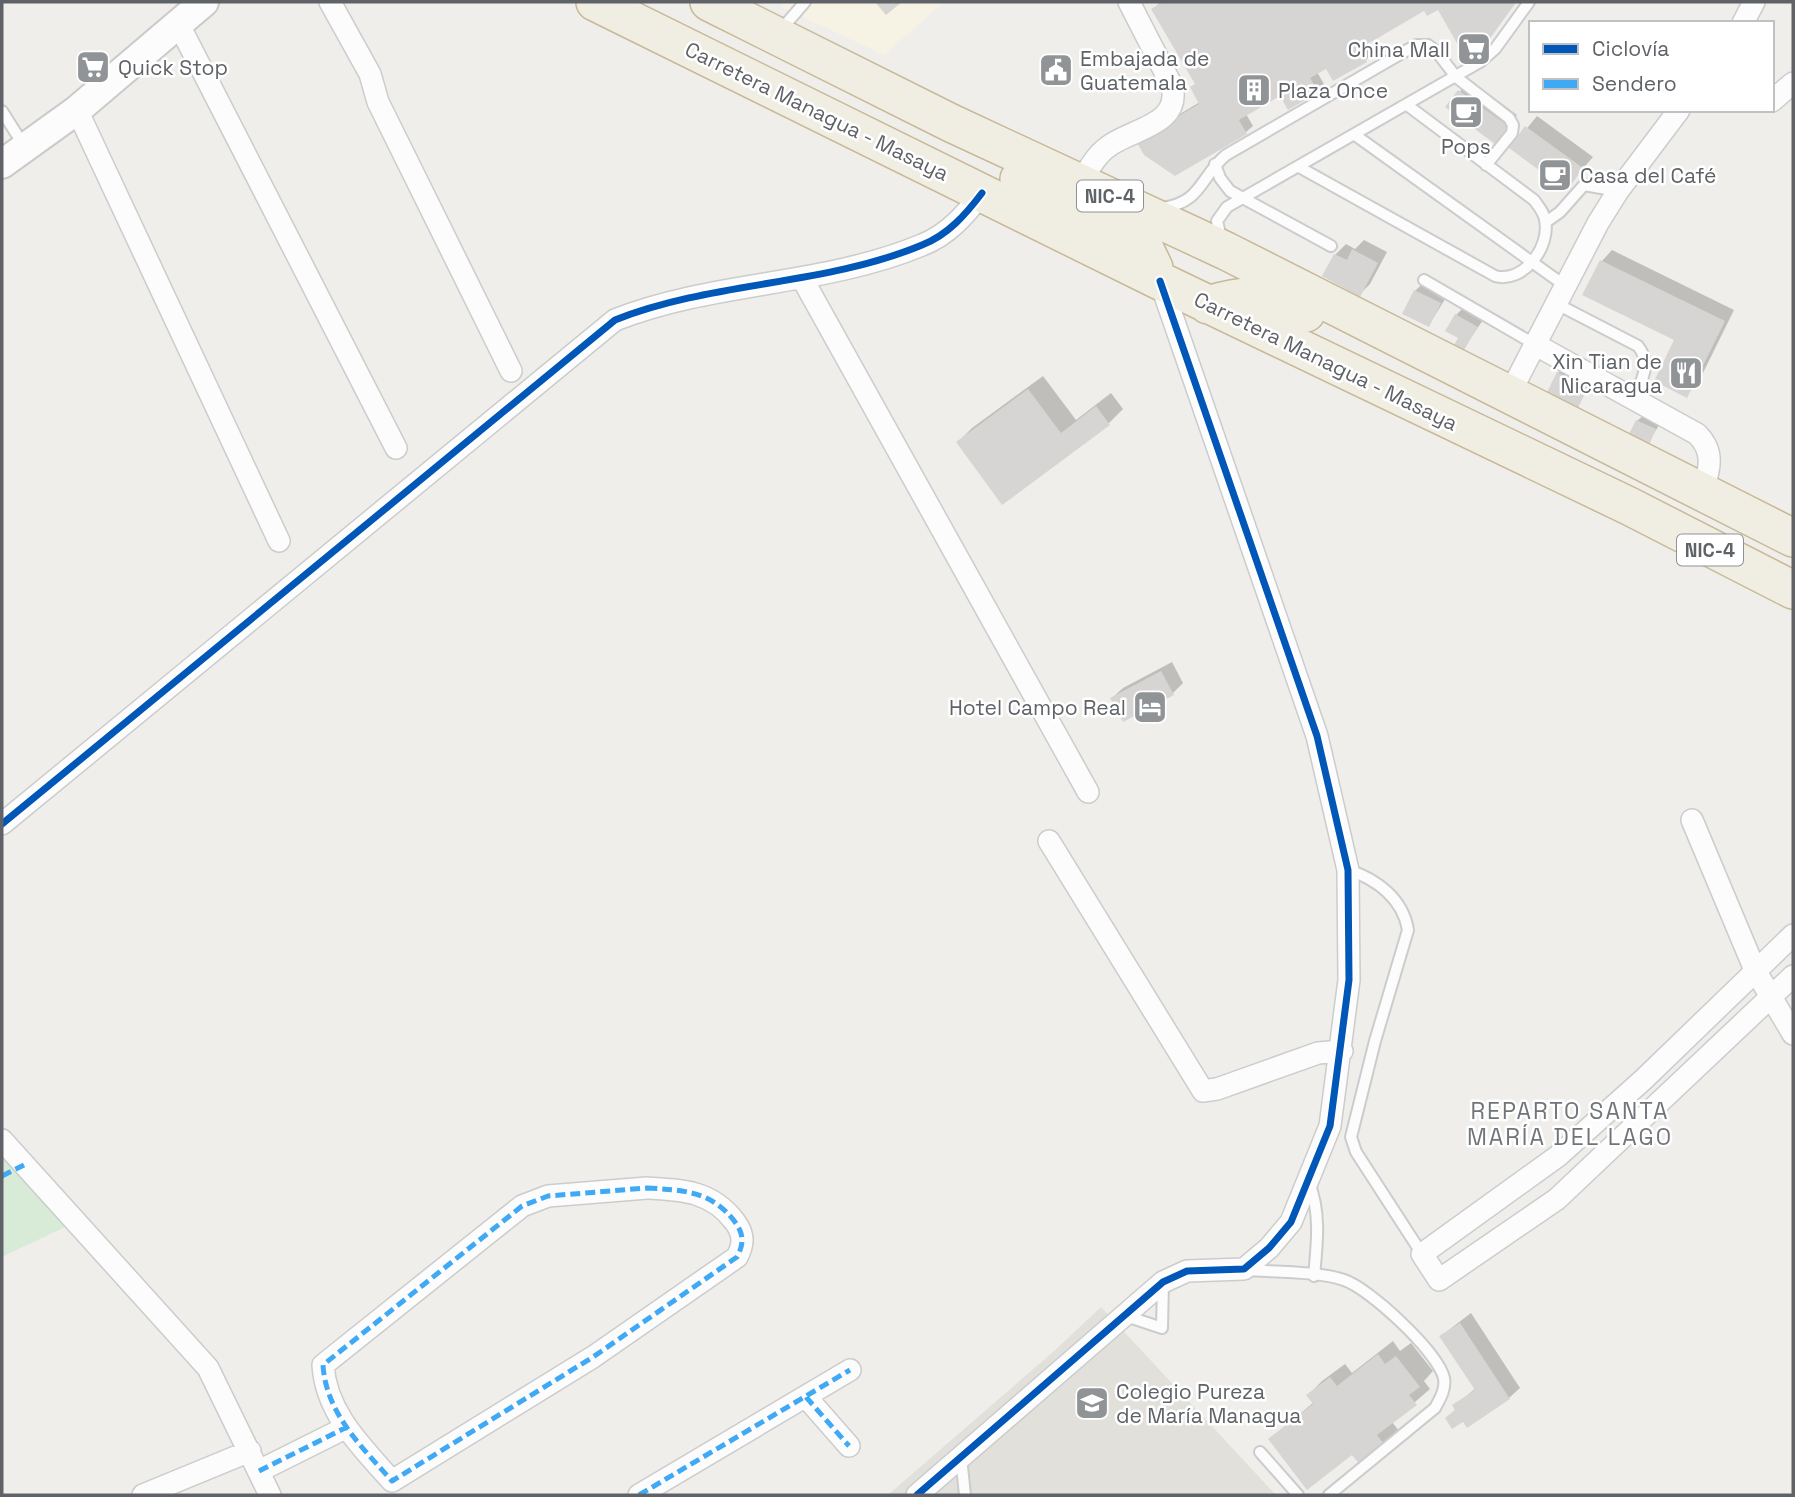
<svg xmlns="http://www.w3.org/2000/svg" width="1795" height="1497" font-family="'Space Grotesk',sans-serif">
<style>
.commercial{fill:#f7f3e4}
.education{fill:#e2e0da}
.green{fill:#d8ebd6}
.shadow{fill:#0003}
.building{fill:#d6d5d3}
.lines{fill:none;stroke-linecap:round;stroke-linejoin:round}
.lane-casing{stroke:#cbcccc;stroke-width:14}
.street-casing{stroke:#cbcccc;stroke-width:24}
.secondary-casing{stroke:#cacacb;stroke-width:32}
.highway-casing{stroke:#c8b996;stroke-width:40}
.lane{stroke:#fdfcfc;stroke-width:10}
.street{stroke:#fdfcfc;stroke-width:21}
.secondary{stroke:#fdfcfc;stroke-width:28}
.highway{stroke:#f0ede3;stroke-width:37}
.quiet{stroke:#3fa9f5;stroke-width:5;stroke-dasharray:10 5;stroke-linecap:butt}
.cycleway-casing{stroke:#fff;stroke-width:11}
.cycleway{stroke:#0057b8;stroke-width:7}
.labels{text-anchor:middle;dominant-baseline:central;stroke-width:5;stroke-linejoin:round;paint-order:stroke}
.shield{fill:#fff;stroke:#8f9295;stroke-width:2}
.shield-label{font-size:19px;font-weight:bold;fill:#5f6368}
.poi-label{font-size:21px;fill:#5f6368;stroke:#fff;text-anchor:start}
.street-label{font-size:21px;fill:#5f6368;stroke:#fff}
.neighbourhood-label{font-size:23px;letter-spacing:2px;fill:#70757a;stroke:#fff}
</style>
<rect width="100%" height="100%" fill="#efeeea"/>
<!-- commercial -->
<path class="commercial" d="M785,2H944L884,55L780,6Z"/>
<!-- education -->
<path class="education" d="M1101,1307L1276,1495H888L1053,1352Z"/>
<!-- green -->
<path class="green" d="M2,1155L65,1227L2,1257Z"/>
<!-- shadow -->
<path class="shadow" d="M1161,2H1516L1476,57L1439,7L1424,8L1366,43L1372,54L1366,60L1326,66L1317,72L1324,84L1318,91L1281,94L1246,114L1253,126L1246,132L1145,135L1200,102L1196,83L1153,9Z
M1470,80L1517,115L1495,142L1447,107Z
M1537,116L1593,157L1566,188L1511,148Z
M1364,240L1387,252L1370,284L1360,294L1335,255L1346,244L1355,249Z
M1612,250L1734,310L1697,385L1686,395L1676,339L1585,294L1602,261Z
M1422,284L1447,296L1429,325L1415,291Z
M1463,308L1483,320L1464,348L1456,315Z
M1565,366L1593,380L1576,408L1558,373Z
M1043,376L1076,420L1111,393L1123,409L1109,423L1002,502L958,442L972,428Z
M1644,415L1661,422L1648,443L1637,421Z
M1172,662L1183,683L1173,693L1112,698L1123,688Z
M1471,1313L1520,1388L1509,1398L1463,1419L1447,1418L1456,1409L1454,1406L1476,1388L1441,1336Z
M1393,1341L1400,1351L1411,1343L1433,1371L1424,1381L1430,1389L1392,1422L1399,1431L1385,1445L1353,1452L1270,1439L1314,1402L1308,1395L1322,1381L1345,1364L1352,1373Z"/>
<!-- building -->
<path class="building" d="M875,2H902L886,15Z
M1163,2H1516L1470,66L1438,10L1427,16L1424,11L1359,49L1367,62L1333,81L1326,69L1310,78L1319,92L1288,110L1280,96L1239,120L1247,134L1175,176L1144,155L1136,141L1199,104L1190,87L1195,84L1151,9Z
M1458,90L1508,126L1495,144L1445,107Z
M1525,126L1583,168L1567,191L1509,148Z
M1352,249L1378,263L1360,297L1322,276L1334,254L1347,260Z
M1600,260L1725,321L1687,398L1654,381L1674,340L1582,295Z
M1414,290L1441,303L1429,327L1402,314Z
M1455,314L1478,327L1464,350L1454,345L1458,338L1445,331Z
M1557,372L1588,387L1577,410L1545,396Z
M1028,389L1061,433L1096,406L1110,425L1002,505L956,442Z
M1636,420L1656,429L1649,445L1628,436Z
M1161,671L1174,695L1123,722L1110,698Z
M1460,1323L1510,1399L1467,1428L1463,1422L1452,1429L1445,1418L1455,1410L1452,1405L1475,1390L1439,1336Z
M1378,1354L1385,1364L1396,1356L1420,1387L1409,1395L1417,1405L1377,1435L1386,1447L1361,1466L1352,1455L1307,1490L1268,1439L1313,1404L1306,1395L1330,1377L1337,1386Z"/>
<g class="lines">
<!-- lane casing -->
<g class="lane-casing">
<path id="lane" d="M779,32L805,2
M2,111L24,146
M1355,135L1564,285
M1215,164L1220,178L1230,191L1331,246
M1299,167L1495,276C1523,284 1551,247 1545,220C1544,212 1539,207 1534,200L1407,105
M1161,208C1202,203 1199,178 1226,155L1416,45H1428L1437,52L1456,77L1509,118L1513,125L1512,133L1486,165
M1546,222L1560,212L1584,185L1618,191
M1221,238L1217,221L1227,207L1480,62L1495,49L1529,2
M1424,280L1536,345
M1555,303L1638,346C1652,364 1642,379 1634,399
M1348,870C1377,879 1403,899 1408,930L1375,1041L1351,1137L1356,1152L1422,1254
M1309,1183C1321,1212 1317,1245 1314,1276
M1246,1270C1275,1272 1317,1271 1344,1280C1369,1288 1438,1352 1444,1378C1446,1389 1440,1399 1435,1408L1329,1495
M1126,1316L1162,1328L1163,1282
M1260,1452L1298,1495
M961,1457L965,1495"/>
</g>
<!-- street casing -->
<g class="street-casing">
<path id="street" d="M330,2L370,74L378,102L511,371
M1743,23L1754,2
M179,25L396,448
M1772,101L1793,83
M77,110L279,541
M1081,182C1090,167 1097,153 1112,144C1137,128 1181,123 1172,86L1129,2
M802,278L1088,792
M1536,345L1697,434C1715,452 1710,469 1702,492
M1510,393L1598,223L1618,191L1679,110
M1692,820L1755,970L1793,1034
M2,824L615,320C713,281 824,286 922,245C948,235 966,214 982,193
M1049,841L1203,1091L1217,1089L1318,1053L1342,1051
M1793,935L1644,1079L1558,1156L1422,1254L1439,1280L1557,1199L1793,976
M2,1140L208,1368L270,1495
M647,1188C683,1190 712,1191 735,1222C744,1234 744,1244 737,1257L593,1357L392,1481C361,1446 326,1413 323,1365L522,1206L548,1196Z
M806,1397L849,1446
M259,1471L345,1428
M143,1495L250,1451
M639,1495L850,1370
M917,1495L1163,1282L1187,1271L1244,1269L1269,1248L1291,1222L1330,1126L1349,980L1348,870L1317,736L1160,281"/>
</g>
<!-- secondary casing -->
<g class="secondary-casing">
<path id="secondary" d="M2,164L77,110L204,2"/>
</g>
<!-- highway casing -->
<g class="highway-casing">
<path id="highway" d="M595,2L1160,281L1629,506L1793,590
M709,2L951,123L1226,251L1793,538
M1019,179L1143,245L1154,268
M1208,305C1249,292 1268,295 1306,313"/>
</g>
<!-- lane -->
<use href="#lane" class="lane"/>
<!-- street -->
<use href="#street" class="street"/>
<!-- secondary -->
<use href="#secondary" class="secondary"/>
<!-- highway -->
<use href="#highway" class="highway"/>
<!-- quiet -->
<path class="quiet" d="M2,1176L24,1165
M647,1188C683,1190 712,1191 735,1222C744,1234 744,1244 737,1257L593,1357L392,1481C361,1446 326,1413 323,1365L522,1206L548,1196Z
M806,1397L849,1446
M259,1471L345,1428
M639,1495L850,1370"/>
<!-- cycleway casing -->
<g class="cycleway-casing">
<path id="cycleway" d="M2,824L615,320C713,281 824,286 922,245C948,235 966,214 982,193
M917,1495L1163,1282L1187,1271L1244,1269L1269,1248L1291,1222L1330,1126L1349,980L1348,870L1317,736L1160,281"/>
</g>
<!-- cycleway -->
<use href="#cycleway" class="cycleway"/>
</g>
<!-- icons -->
<defs>
<g id="supermarket-square" transform="scale(1.75)"><rect x="-9" y="-9" width="18" height="18" rx="4" fill="#919496" stroke="#fff"/><path d="M-6-5.5h2.5l.6 2H6L4.5 2H-2.5L-4.4-4H-6ZM-1.5 3.2a1.3 1.3 0 1 0 .1 0ZM3 3.2a1.3 1.3 0 1 0 .1 0Z" fill="#fff"/></g>
<g id="civic-square" transform="scale(1.75)"><rect x="-9" y="-9" width="18" height="18" rx="4" fill="#919496" stroke="#fff"/><path d="M-.6-6.5H3V-4.5H.6V-3L4-1V1h2V6H-6V1h2V-1L-.6-3ZM-1.2 2.5V6h2.4V2.5Z" fill="#fff"/></g>
<g id="building-square" transform="scale(1.75)"><rect x="-9" y="-9" width="18" height="18" rx="4" fill="#919496" stroke="#fff"/><path d="M-4-6H4V6H1V3H-1V6H-4ZM-2.5-4.3h1.7v1.8h-1.7ZM.8-4.3h1.7v1.8H.8ZM-2.5-1h1.7V.8h-1.7ZM.8-1h1.7V.8H.8Z" fill="#fff"/></g>
<g id="cafe-square" transform="scale(1.75)"><rect x="-9" y="-9" width="18" height="18" rx="4" fill="#919496" stroke="#fff"/><path d="M-5.5-4.5H6V0H3Q3 3.5 0 3.5H-2.5Q-5.5 3.5-5.5 0ZM3-3.2v2h1.7v-2ZM-6 4.5H4V6H-6Z" fill="#fff"/></g>
<g id="restaurant-square" transform="scale(1.75)"><rect x="-9" y="-9" width="18" height="18" rx="4" fill="#919496" stroke="#fff"/><path d="M-5-6h1v4h1v-4h1v4h1v-4h1v5L-1.5 .5V6h-2V.5L-5-1ZM5-6V6H3V1.5H1.5Q1.5-4 5-6Z" fill="#fff"/></g>
<g id="hotel-square" transform="scale(1.75)"><rect x="-9" y="-9" width="18" height="18" rx="4" fill="#919496" stroke="#fff"/><path d="M-6-4.5h1.5V1H6V5H4.5V3h-9V5H-6ZM-4 0a1.8 1.8 0 1 1 3.6 0ZM.5 0V-2.5h3Q6-2.5 6 0Z" fill="#fff"/></g>
<g id="school-square" transform="scale(1.75)"><rect x="-9" y="-9" width="18" height="18" rx="4" fill="#919496" stroke="#fff"/><path d="M0-5L7-2L0 1L-7-2ZM-4 1L0 2.5L4 1V4Q0 6-4 4Z" fill="#fff"/></g>
</defs>
<g fill-rule="evenodd">
<use href="#supermarket-square" x="1474" y="49"/>
<use href="#supermarket-square" x="93" y="67"/>
<use href="#civic-square" x="1056" y="70"/>
<use href="#building-square" x="1254" y="90"/>
<use href="#cafe-square" x="1466" y="112"/>
<use href="#cafe-square" x="1555" y="175"/>
<use href="#restaurant-square" x="1686" y="373"/>
<use href="#hotel-square" x="1150" y="707"/>
<use href="#school-square" x="1092" y="1403"/>
</g>
<g class="labels">
<!-- shield labels -->
<g class="shield">
<rect x="1077" y="180.5" width="66" height="31" rx="5"/>
<rect x="1677" y="534.5" width="66" height="31" rx="5"/>
</g>
<g class="shield-label">
<text x="1110" y="196">NIC-4</text>
<text x="1710" y="550">NIC-4</text>
</g>
<!-- poi labels -->
<g class="poi-label">
<text x="1450" y="49" text-anchor="end">China Mall</text>
<text x="1080" y="58">Embajada de<tspan x="1080" dy="24">Guatemala</tspan></text>
<text x="118" y="67">Quick Stop</text>
<text x="1278" y="90">Plaza Once</text>
<text x="1466" y="146" text-anchor="middle">Pops</text>
<text x="1580" y="175">Casa del Café</text>
<text x="1662" y="361" text-anchor="end">Xin Tian de<tspan x="1662" dy="24">Nicaragua</tspan></text>
<text x="1126" y="707" text-anchor="end">Hotel Campo Real</text>
<text x="1116" y="1391">Colegio Pureza<tspan x="1116" dy="24">de María Managua</tspan></text>
</g>
<!-- street labels -->
<g class="street-label">
<text transform="translate(817 111) rotate(26)">Carretera Managua - Masaya</text>
<text transform="translate(1326 361) rotate(26)">Carretera Managua - Masaya</text>
</g>
<!-- neighbourhood labels -->
<g class="neighbourhood-label">
<text x="1570" y="1111">REPARTO SANTA<tspan x="1570" dy="26">MARÍA DEL LAGO</tspan></text>
</g>
</g>
<!-- border -->
<rect width="1795" height="1497" fill="none" stroke="#5f6368" stroke-width="7"/>
<!-- legend -->
<rect x="1529" y="21" width="245" height="91" fill="#ffffff" stroke="#bfc1c3" stroke-width="2"/>
<rect x="1543" y="44" width="35" height="10" fill="#0057b8" stroke="#bfc1c3" stroke-width="2"/>
<text x="1592" y="56" font-size="21" fill="#5f6368">Ciclovía</text>
<rect x="1543" y="79" width="35" height="10" fill="#3fa9f5" stroke="#bfc1c3" stroke-width="2"/>
<text x="1592" y="91" font-size="21" fill="#5f6368">Sendero</text>
</svg>
